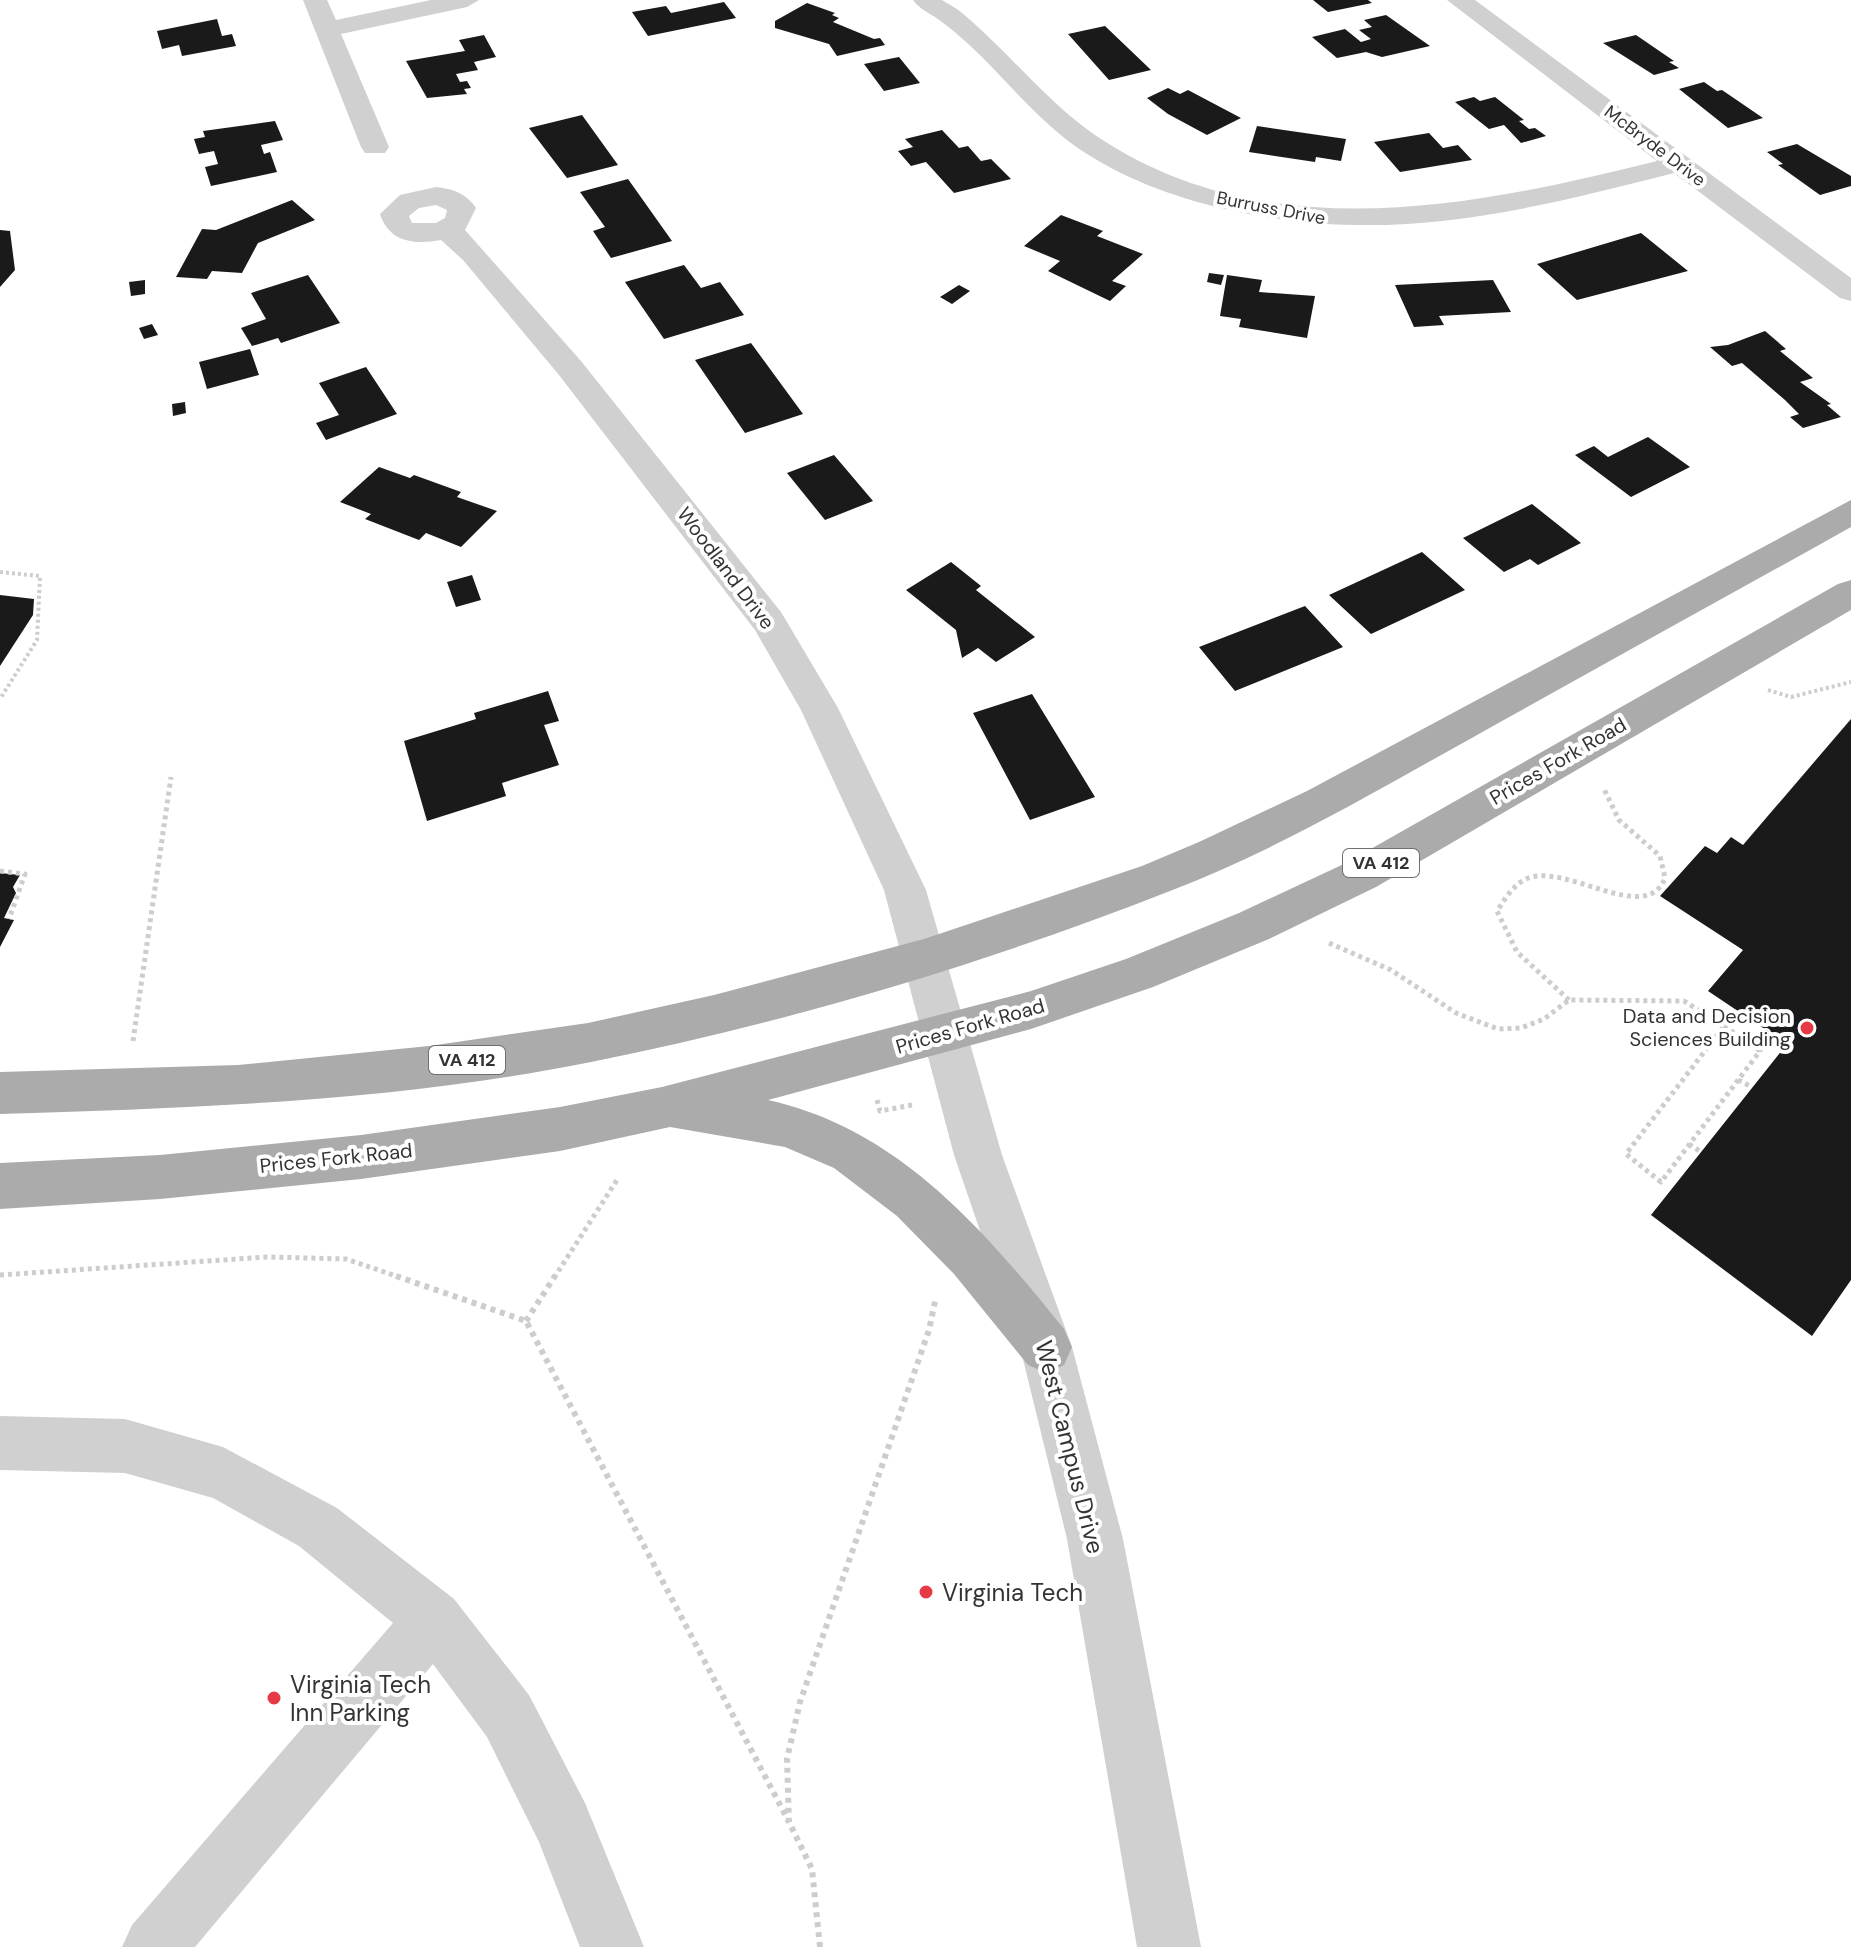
<svg xmlns="http://www.w3.org/2000/svg" width="1851" height="1947" font-family="'DM Sans',sans-serif">
<style>
.building{fill:#1a1a1a}
.lines{fill:none;stroke-linecap:round;stroke-linejoin:round}
.path-far2{stroke:#cdcdcd;stroke-width:4;stroke-dasharray:3 3;stroke-linecap:butt}
.path-far1{stroke:#cdcdcd;stroke-width:5;stroke-dasharray:4 4;stroke-linecap:butt}
.path{stroke:#cdcdcd;stroke-width:6;stroke-dasharray:5 5;stroke-linecap:butt}
.minor{fill:#d0d0d0;fill-rule:evenodd}
.major{fill:#ababab;fill-rule:evenodd}
.poi-dot{fill:#e63946;stroke:#fff;stroke-width:3}
.labels{text-anchor:middle;dominant-baseline:central;stroke-width:8;stroke-linejoin:round;paint-order:stroke}
.far-street-label{font-size:18px;fill:#333;stroke:#fff}
.shield{fill:#fff;stroke:#707070;stroke-width:2}
.shield-label{font-size:18px;font-weight:bold;fill:#333}
.street-label{font-size:20px;fill:#333;stroke:#fff}
.poi-label{font-size:20px;fill:#333;stroke:#fff;text-anchor:end}
.near-street-label{font-size:24px;fill:#333;stroke:#fff}
.near-poi-label{font-size:24px;fill:#333;stroke:#fff;text-anchor:start}
</style>
<rect width="100%" height="100%" fill="#fff"/>
<!-- building -->
<path class="building" d="M1313,0H1368L1372,3L1328,12Z
M724,2L736,18L648,36L632,12L666,6L671,13Z
M807,3L835,13L832,15L839,18L833,22L874,39L880,38L885,45L837,56L829,44L775,28V21Z
M1386,15L1430,46L1382,57L1366,52L1337,58L1312,37L1345,29L1361,42L1371,39L1359,30L1372,27L1364,20Z
M217,19L222,36L232,34L236,46L182,56L179,45L162,49L157,31Z
M1105,26L1151,70L1109,80L1068,34Z
M484,35L496,57L474,62L478,70L456,74L460,82L467,81L471,88L464,89L467,94L427,98L406,61L465,51L459,40Z
M1636,35L1674,61L1669,62L1679,68L1654,75L1603,43Z
M899,57L920,83L884,91L864,64Z
M1704,82L1717,91L1722,90L1763,118L1728,128L1679,89Z
M1168,88L1180,94L1188,90L1241,118L1207,135L1168,114L1147,98Z
M1474,97L1480,101L1495,97L1524,120L1519,121L1529,129L1535,128L1546,136L1521,143L1504,125L1489,129L1455,102Z
M582,115L618,165L567,178L529,128Z
M275,121L283,140L261,145L264,154L270,152L277,172L211,186L205,167L218,164L214,151L199,154L194,139L205,137L203,131Z
M1257,126L1346,139L1341,161L1316,157L1315,162L1249,152Z
M942,130L959,148L968,146L981,161L991,159L1011,179L954,193L926,162L911,166L898,151L913,147L905,139Z
M1429,133L1443,148L1458,145L1472,160L1400,172L1374,142Z
M1797,144L1851,176V186L1820,195L1778,165L1783,164L1767,152Z
M628,179L672,241L611,258L593,231L605,227L580,192Z
M292,200L315,220L258,243L242,273L212,271L207,279L176,277L202,229L216,230Z
M1061,215L1103,231L1097,236L1143,254L1112,281L1126,286L1110,301L1048,271L1060,261L1024,246Z
M0,230L10,231L15,270L0,287Z
M1641,233L1688,271L1577,300L1537,264Z
M684,265L701,288L720,282L744,315L664,339L625,282Z
M1209,273L1224,275L1221,285L1207,282Z
M308,275L340,323L281,343L278,338L252,346L241,328L266,319L251,293Z
M1227,275L1262,280L1259,292L1315,296L1307,338L1239,327L1241,319L1220,316Z
M145,280V294L131,296L129,282Z
M1493,280L1511,312L1439,316L1444,325L1414,327L1395,285Z
M959,285L970,291L952,304L940,297Z
M152,324L158,335L144,339L139,328Z
M1765,331L1786,349L1780,351L1813,378L1800,382L1831,404L1827,405L1841,417L1803,428L1790,417L1799,414L1785,400L1742,363L1732,366L1710,347L1728,345Z
M751,343L803,414L745,433L695,360Z
M250,349L259,375L207,389L199,362Z
M366,367L397,414L326,440L316,423L339,415L319,383Z
M185,402L186,413L173,416L172,404Z
M1648,437L1690,467L1631,497L1575,455L1594,446L1608,457Z
M834,455L873,501L825,520L787,473Z
M379,467L410,478L414,475L461,492L457,497L497,511L461,547L426,533L419,540L365,519L371,514L340,502Z
M1532,504L1581,543L1538,565L1530,559L1504,572L1463,538Z
M1422,552L1465,590L1371,634L1329,595Z
M951,562L981,586L976,590L1035,637L996,662L978,648L962,658L956,630L906,590Z
M472,575L481,600L456,607L447,582Z
M0,595L34,599L33,615L0,666Z
M1305,606L1343,647L1235,691L1199,647Z
M548,691L559,721L544,725L559,765L502,783L506,796L427,821L404,741L476,719L474,713Z
M1032,694L1095,797L1030,820L973,713Z
M1851,719V1280L1812,1336L1651,1215L1787,1044L1708,991L1743,950L1660,896L1705,846L1717,853L1731,837L1743,845Z
M0,873L20,875L13,887L16,893L4,918L14,920L0,947Z"/>
<g class="lines">
<!-- path-far2 -->
<path class="path-far2" d="M0,572L40,576L37,640L0,699
M1768,690L1791,697L1851,682"/>
<!-- path-far1 -->
<path class="path-far1" d="M0,871L25,874L9,919
M1329,943L1391,970L1456,1013L1498,1029L1521,1028L1544,1019L1569,1000L1684,1001L1724,1026L1737,1011
M1569,1000L1517,952L1497,911C1505,899 1513,885 1526,879C1565,861 1646,927 1665,878L1660,856L1619,820L1603,787
M1724,1026L1760,1051L1661,1182L1626,1154Z
M133,1041L171,777
M1738,1080L1752,1087
M877,1100L880,1111L912,1105
M1689,1144L1701,1152
M0,1275L267,1257L346,1259L402,1278
M554,1278L617,1180"/>
<!-- path -->
<path class="path" d="M396,1276L526,1321L789,1822
M526,1321L555,1276
M820,1947L812,1869L789,1822L787,1759L800,1702L929,1330L936,1297"/>
<!-- minor -->
<path class="minor" d="M303,0H327L336,20L431,0H479L467,7L341,34L389,147L385,153H365L361,147Z
M913,0H942L957,9C1006,48 1044,100 1095,135C1265,250 1473,207 1657,161L1447,0H1475L1851,278V301L1840,298L1674,173C1517,213 1387,246 1225,209C1173,197 1119,177 1075,146C1042,122 1015,91 987,62C973,48 958,34 942,22C932,14 920,10 913,0Z
M436,187C453,189 466,193 476,208L465,230L581,361L781,612L838,708L926,890L1002,1155L1072,1347L1123,1539L1201,1947H1137L1067,1539L1020,1347L954,1155L884,890L801,710L755,630L559,375L463,260L441,240C414,245 389,242 380,214L400,195ZM436,205L447,210L445,218L436,223H412L409,216L419,208Z
M0,1416L125,1419L223,1447L337,1508L454,1599L529,1695L585,1803L644,1947H580L539,1842L487,1737L433,1664L195,1947H122L132,1925L393,1623L299,1546L213,1498L125,1473L0,1470Z"/>
<!-- major -->
<path class="major" d="M1851,500V527C1724,598 1597,668 1470,739C1372,793 1275,851 1170,891C984,964 787,1023 591,1062C397,1101 198,1108 0,1114V1072L238,1065L429,1046L588,1023L714,995L924,939L1142,866L1199,842L1307,791Z
M1851,580V610L1376,887L1269,939L1153,987L1031,1029L768,1100C899,1129 984,1230 1064,1329L1072,1347L1064,1365L1046,1373L1028,1365L954,1274L897,1216L834,1168L785,1147L670,1127L560,1151L361,1179L160,1199L0,1209V1163L160,1155L361,1135L560,1107L662,1087L1031,991L1126,959L1239,913L1346,863L1838,584Z"/>
</g>
<!-- markers -->
<g class="poi-dot">
<circle cx="1807" cy="1028" r="8"/>
<circle cx="926" cy="1592" r="8"/>
<circle cx="274" cy="1698" r="8"/>
</g>
<g class="labels">
<!-- far-street labels -->
<g class="far-street-label">
<text transform="translate(1655 146) rotate(37)">McBryde Drive</text>
<text transform="translate(1271 208) rotate(11)">Burruss Drive</text>
</g>
<!-- shield labels -->
<g class="shield">
<rect x="1343" y="849" width="76" height="28" rx="6"/>
<rect x="429" y="1046" width="76" height="28" rx="6"/>
</g>
<g class="shield-label">
<text x="1381" y="863">VA 412</text>
<text x="467" y="1060">VA 412</text>
</g>
<!-- street labels -->
<g class="street-label">
<text transform="translate(726 568) rotate(53)">Woodland Drive</text>
<text transform="translate(1558 761) rotate(-30)">Prices Fork Road</text>
<text transform="translate(970 1026) rotate(-16)">Prices Fork Road</text>
<text transform="translate(336 1158) rotate(-6)">Prices Fork Road</text>
</g>
<!-- poi labels -->
<g class="poi-label">
<text x="1791" y="1016">Data and Decision<tspan x="1791" dy="23">Sciences Building</tspan></text>
</g>
<!-- near-street labels -->
<g class="near-street-label">
<text transform="translate(1070 1447) rotate(76)">West Campus Drive</text>
</g>
<!-- near-poi labels -->
<g class="near-poi-label">
<text x="942" y="1592">Virginia Tech</text>
<text x="290" y="1684">Virginia Tech<tspan x="290" dy="28">Inn Parking</tspan></text>
</g>
</g>
</svg>
